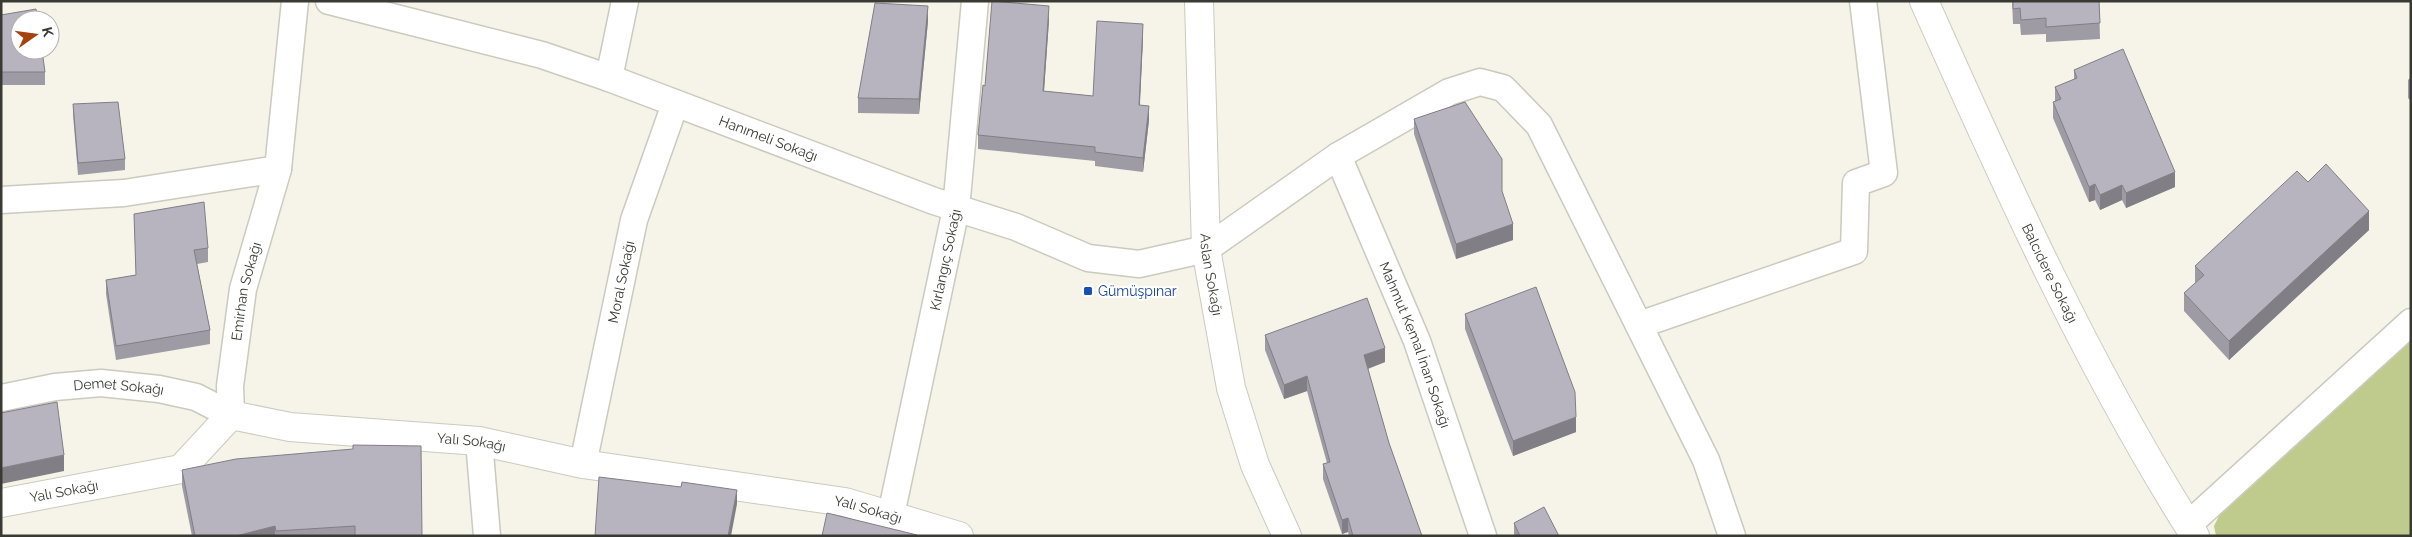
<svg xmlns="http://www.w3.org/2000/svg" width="2412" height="537" font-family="Raleway,sans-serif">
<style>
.green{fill:#bfca8d}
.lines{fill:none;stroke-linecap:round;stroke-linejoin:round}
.minor-casing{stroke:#cbcabe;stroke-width:29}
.tertiary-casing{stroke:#cbcabe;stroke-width:30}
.minor{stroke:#fff;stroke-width:26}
.tertiary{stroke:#fff;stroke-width:28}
.wall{fill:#9e9ba4}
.shaded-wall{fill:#817e86}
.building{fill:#b8b4bf;stroke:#817e86}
.transit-dot{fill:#1a4fb4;stroke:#fff;stroke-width:2}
.labels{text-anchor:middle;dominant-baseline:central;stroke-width:4;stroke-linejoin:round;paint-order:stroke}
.street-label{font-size:14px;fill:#3a3a35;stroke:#fff}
.transit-label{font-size:14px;fill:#164399;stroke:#fff;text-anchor:start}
</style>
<rect width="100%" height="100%" fill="#f6f4e8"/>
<!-- green -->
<path class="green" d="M2411,341V536H2216L2214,526L2219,516Z"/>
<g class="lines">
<!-- minor casing -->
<g class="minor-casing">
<g id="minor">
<path id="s1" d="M329,1L542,55L609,78L934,201L1016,227L1088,258L1139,264L1206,249L1338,156L1449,92L1480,82L1503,88L1539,125L1706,460L1732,536"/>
<path d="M609,78L625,1"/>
<path id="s2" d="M1338,156L1417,341L1483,536"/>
<path d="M1,200L124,193L278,169L295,1"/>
<path d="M1639,325L1854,251L1856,183L1884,173L1863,1"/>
<path id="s3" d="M1,398L55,387L101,383L159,389L196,397L231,415L230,386L243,289L278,169"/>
<path d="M479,441L487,536"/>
<path id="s4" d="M583,464L634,220L675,104"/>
<path id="s5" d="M891,515L956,209L975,1"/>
<path d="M2188,525L2411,322"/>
</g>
</g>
<!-- tertiary casing -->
<g class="tertiary-casing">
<g id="tertiary">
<path id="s6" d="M1199,1L1206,249L1231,388L1255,465L1287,536"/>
<path id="s7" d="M1924,1C2005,183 2088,368 2195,536"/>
<path id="s8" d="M1,503L181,469L231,415L290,427L479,441L583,464L845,502L959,536"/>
</g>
</g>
<!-- minor -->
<use href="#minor" class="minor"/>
<!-- tertiary -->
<use href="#tertiary" class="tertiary"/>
</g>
<!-- wall -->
<path class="wall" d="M2012,1H2099L2100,39L2046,42V34L2021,35L2020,24H2013Z
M1,15L45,72V85H1Z
M1049,20L1044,91L1093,96L1143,38L1140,105L1149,120L1143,172L1095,166V161L978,149V135L985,86Z
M928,21L919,114L858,113V98Z
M2074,70L2175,187L2126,208L2122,200L2100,210L2095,200L2089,202L2053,118V102H2055V87L2074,79Z
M2411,77V101L2408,98V80Z
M73,104L125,159V170L78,175L73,115Z
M1414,119L1502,191L1513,240L1456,259L1414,134Z
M2308,182L2369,230L2229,360L2184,311V293L2195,283V266Z
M134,214L208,248V262L197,264L210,330V344L116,360L106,294V280L136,275Z
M1465,314L1576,432L1513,456L1465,329Z
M1265,335L1385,362L1368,369L1389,443L1422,536H1349L1348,532L1342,534L1323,479V464L1327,463L1307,391L1284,399L1265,350Z
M182,470L422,536H192L182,486Z
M1514,523L1559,536H1514Z"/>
<!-- shaded-wall -->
<path class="shaded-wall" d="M928,6V21L919,114V99Z
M1049,6V20L1043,105V91Z
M1143,24V38L1139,119V105Z
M1149,106V120L1143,172V158Z
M2175,172V187L2126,208V193Z
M2095,184V200L2089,202V187Z
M2122,185V200L2100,210V195Z
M2369,211V230L2229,360V341Z
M1513,224V240L1456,259V244Z
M1385,348V362L1364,370V355Z
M1307,376V391L1284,399V385Z
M1576,417V432L1513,456V441Z
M64,455V471L1,484V468Z
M737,490V504L731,536H728Z
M1348,518V532L1342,534V520Z
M275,526V536H236Z"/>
<!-- building -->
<path class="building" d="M992,1L1049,6L1043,91L1093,96L1097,21L1143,24L1139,105L1149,106L1143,158L1095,152V147L978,135L983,85L985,86Z
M2013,1H2099L2100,23L2046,27V18L2021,20L2020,8L2013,9Z
M875,3L928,6L919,99L858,98Z
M36,9L38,20H20V50H42L45,72H1V15Z
M2123,49L2175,172L2126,193L2122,185L2100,195L2095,184L2089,187L2053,102L2061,99L2055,87L2077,78L2074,70Z
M118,102L125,159L78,163L73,104Z
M1465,102L1502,159V191L1513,224L1456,244L1414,119Z
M2326,164L2369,211L2229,341L2184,293L2204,275L2195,266L2297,171L2308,182Z
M204,202L208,248L194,250L210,330L116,346L106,280L136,275L134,214Z
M1536,287L1575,392L1576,417L1513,441L1465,314Z
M1367,298L1385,348L1364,355L1389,443L1422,536H1353L1348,518L1342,520L1323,464L1330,462L1307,376L1284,385L1265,335Z
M57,402L64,455L1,468V413Z
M353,445L421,446L422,536H355V526L276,531L275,526L236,536H195L182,470L236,459L353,449Z
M599,477L681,487L682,482L737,490L728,536H595Z
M1544,507L1559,536H1520L1514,523Z
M827,513L917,535V536H822Z"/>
<!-- markers -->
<rect class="transit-dot" x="1083" y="286" width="10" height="10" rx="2.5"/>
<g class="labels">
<!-- street labels -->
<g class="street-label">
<text stroke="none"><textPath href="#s1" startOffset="461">Hanımeli Sokağı</textPath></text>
<text stroke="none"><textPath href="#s5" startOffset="261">Kırlangıç Sokağı</textPath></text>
<text stroke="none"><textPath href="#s7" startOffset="300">Balcıdere Sokağı</textPath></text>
<text stroke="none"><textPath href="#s6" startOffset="274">Aslan Sokağı</textPath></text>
<text stroke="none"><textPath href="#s4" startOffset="186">Moral Sokağı</textPath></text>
<text stroke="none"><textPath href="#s3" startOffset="362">Emirhan Sokağı</textPath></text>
<text stroke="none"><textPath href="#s2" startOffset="204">Mahmut Kemal İnan Sokağı</textPath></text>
<text stroke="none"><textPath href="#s3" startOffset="119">Demet Sokağı</textPath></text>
<text stroke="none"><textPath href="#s8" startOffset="499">Yalı Sokağı</textPath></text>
<text stroke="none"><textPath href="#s8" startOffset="64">Yalı Sokağı</textPath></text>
<text stroke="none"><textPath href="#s8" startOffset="902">Yalı Sokağı</textPath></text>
</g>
<!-- transit labels -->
<g class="transit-label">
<text x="1098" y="291">Gümüşpınar</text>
</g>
</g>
<!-- border -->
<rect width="2412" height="537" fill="none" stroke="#3a3a35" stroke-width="5"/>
<!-- north arrow -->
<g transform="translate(35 35) rotate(76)"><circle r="24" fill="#ffffff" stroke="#b0b0ae"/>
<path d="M0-4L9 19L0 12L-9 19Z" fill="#a5420d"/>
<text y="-8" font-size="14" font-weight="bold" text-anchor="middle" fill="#3a3a35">K</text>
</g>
</svg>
